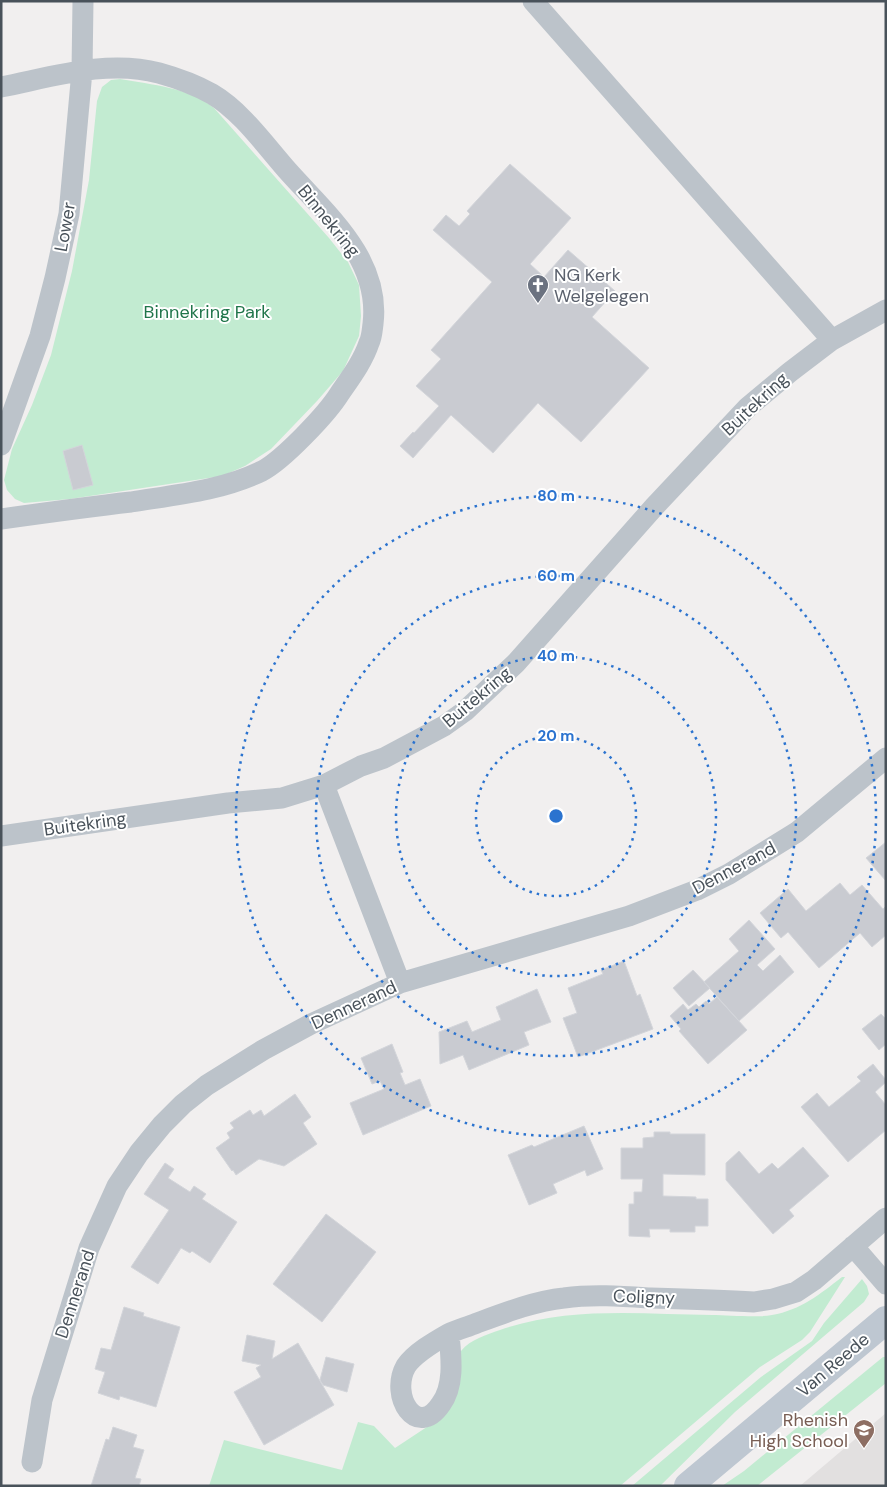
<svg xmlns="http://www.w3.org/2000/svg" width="887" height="1487" font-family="'DM Sans',sans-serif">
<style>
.education{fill:#e2e0e0}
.green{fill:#c2ebd1}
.building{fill:#c9cbd1;stroke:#d3d5da}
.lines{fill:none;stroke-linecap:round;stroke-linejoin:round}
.street{stroke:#bcc3ca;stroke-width:21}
.secondary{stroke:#bec7d1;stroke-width:28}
.ring{fill:none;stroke:#2b73cf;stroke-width:2.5;stroke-dasharray:2.5 5}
.labels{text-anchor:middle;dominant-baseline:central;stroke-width:4;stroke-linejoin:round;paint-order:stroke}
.street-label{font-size:18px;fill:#49525a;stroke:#fff}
.worship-label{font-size:18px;fill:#5b616d;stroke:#fff;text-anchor:start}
.park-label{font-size:18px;fill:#20754a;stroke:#fff}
.education-label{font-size:18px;fill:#785e54;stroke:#fff;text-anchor:end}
.centre{fill:#2b73cf;stroke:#fff;stroke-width:2.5}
.ring-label{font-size:15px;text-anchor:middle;font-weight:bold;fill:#2b73cf;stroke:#fff;stroke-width:4;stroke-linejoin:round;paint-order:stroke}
</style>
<rect width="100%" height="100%" fill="#f1efef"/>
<!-- education -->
<path class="education" d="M886,1413V1486H800Z"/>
<!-- green -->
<path class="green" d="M120,79C152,85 189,87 214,108L329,238L348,262L359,285L361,316L359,336L343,371L317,401L271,449L245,466L222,476L70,499L24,503L15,499L7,490L4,480L12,449L32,405L51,355L72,271L89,180L97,101L102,87L111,80Z
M842,1277H845L810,1332L802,1340L760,1367L620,1486H209L224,1440L342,1470L358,1422L374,1426L395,1448L442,1417L461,1351C471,1339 486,1335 500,1330C568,1306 641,1314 712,1315C729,1315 756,1318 772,1315C801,1310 820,1294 842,1277Z
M862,1279L867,1286L869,1294L864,1302L735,1412L660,1486H632L761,1377L812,1341L824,1323Z
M883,1357H886V1383L757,1486H722L744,1471Z"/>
<!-- building -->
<path class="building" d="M510,164L571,218L530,264L544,277L568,250L615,291L592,317L649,368L581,442L538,403L493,453L451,415L413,458L400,446L413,432L414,433L439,406L416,386L441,359L431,350L492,282L433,230L446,215L459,226L470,214L467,211Z
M82,445L93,485L73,490L63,451Z
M886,842V881L866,858Z
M840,883L850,895L862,885L883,909L885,907L886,935L872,947L860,933L819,968L788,932L781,938L760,913L788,889L806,911Z
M749,920L775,949L757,965L763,971L780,955L794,972L739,1021L704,982L739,951L729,939Z
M624,961L637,996L640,994L653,1029L578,1057L563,1018L577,1013L568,988L603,974L601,970Z
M693,970L710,988L689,1006L673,988Z
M537,989L551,1022L524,1032L529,1045L469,1070L463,1055L440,1064L439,1032L467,1021L472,1032L501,1020L496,1007Z
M717,997L747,1030L708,1064L679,1031L681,1029L670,1016L683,1004L688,1010L696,1004L699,1007L706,1001L709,1004Z
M881,1014L886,1019V1044L879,1050L862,1029Z
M392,1044L403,1072L400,1073L405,1085L420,1079L431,1106L363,1135L350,1103L384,1089L380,1081L372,1084L361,1058Z
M873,1064L886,1080V1082L875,1092L886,1105V1130L848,1162L801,1107L817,1093L829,1107L861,1081L857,1077Z
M295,1094L311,1117L303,1123L317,1144L284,1166L259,1159L236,1175L233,1170L232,1171L216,1148L230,1138L227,1133L234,1128L230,1123L250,1110L253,1115L261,1110L264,1116Z
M584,1126L603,1169L587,1176L585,1170L553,1184L557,1193L529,1205L508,1155L532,1145L534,1147Z
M654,1132H670V1134H705V1175L663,1174V1196L696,1197V1199H708V1226H695V1232H670V1229H649L650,1237L629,1236V1204H634V1192H642L643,1179H621V1148H643V1138L654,1137Z
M803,1147L829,1176L789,1210L794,1216L773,1234L726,1180V1163L739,1151L759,1174L772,1163L778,1169Z
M165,1163L174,1169L168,1178L190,1192L194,1186L206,1194L202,1199L237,1222L210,1263L192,1251L190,1253L181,1248L158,1284L131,1267L169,1210L144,1194Z
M326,1214L376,1252L322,1322L273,1284Z
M124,1307L144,1313L143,1316L180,1327L156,1407L120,1396L119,1400L98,1393L105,1372L95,1369L101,1348L111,1350Z
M247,1335L275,1341L272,1359L298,1343L334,1405L264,1445L234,1392L261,1377L256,1368L261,1365L242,1361Z
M326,1357L354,1364L347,1392L323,1385L320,1380Z
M113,1427L137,1435L133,1447L144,1450L135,1478L141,1479L139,1486H91L106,1439L109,1440Z"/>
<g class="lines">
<!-- street -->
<path class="street" d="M533,1L832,340
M1,87C52,77 107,59 159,73C177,78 196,85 212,94C241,111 265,145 287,170C326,214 381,259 373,324C372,331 372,337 369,343C363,361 351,377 340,393C327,414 283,460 262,471C221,491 175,495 131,502C87,507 44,513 1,519
M1,445L40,336L55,278L69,214L82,71L83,1
M324,785L400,983
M1,836L228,803L282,798L324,785L361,766L384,758L444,726L465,711L516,663L654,507L748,407L790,372L832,340L886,310
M853,1246L886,1284
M449,1334C451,1356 455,1385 441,1404C417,1440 389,1396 406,1366C415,1353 434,1342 448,1334C457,1330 467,1327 477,1323C504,1313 535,1301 564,1298C592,1294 620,1296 648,1298C683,1299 719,1300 754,1302L773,1299L796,1292L814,1280L886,1218
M32,1462L42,1400L89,1248L117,1186L139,1153L162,1125L183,1104L207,1085L263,1050L311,1024L400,983L629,916L697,890L729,874L797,832L886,758"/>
<!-- secondary -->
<path class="secondary" d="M688,1486L886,1320"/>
</g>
<!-- distance rings -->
<g class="ring">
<circle cx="556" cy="816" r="80"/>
<circle cx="556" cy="816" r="160"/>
<circle cx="556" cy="816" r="240"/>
<circle cx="556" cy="816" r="320"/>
</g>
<!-- icons -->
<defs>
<g id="church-pin" transform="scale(1.125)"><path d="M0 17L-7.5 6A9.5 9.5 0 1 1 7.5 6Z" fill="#6b7280" stroke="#fff"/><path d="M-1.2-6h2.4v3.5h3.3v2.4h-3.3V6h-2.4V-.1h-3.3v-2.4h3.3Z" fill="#fff"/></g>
<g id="school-pin" transform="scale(1.125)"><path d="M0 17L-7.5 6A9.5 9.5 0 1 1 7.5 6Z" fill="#8d6e63" stroke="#fff"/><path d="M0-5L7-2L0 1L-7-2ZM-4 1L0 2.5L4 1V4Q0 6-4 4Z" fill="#fff"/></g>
</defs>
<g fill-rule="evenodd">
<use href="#church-pin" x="538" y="285"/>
<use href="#school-pin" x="864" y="1430"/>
</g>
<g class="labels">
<!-- street labels -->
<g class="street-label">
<text transform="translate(329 221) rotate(51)">Binnekring</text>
<text transform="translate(65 227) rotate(-80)">Lower</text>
<text transform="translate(755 404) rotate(-43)">Buitekring</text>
<text transform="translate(477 697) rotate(-40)">Buitekring</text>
<text transform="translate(85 824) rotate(-8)">Buitekring</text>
<text transform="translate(734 868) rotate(-28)">Dennerand</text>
<text transform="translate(354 1005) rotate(-25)">Dennerand</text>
<text transform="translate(75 1294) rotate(-72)">Dennerand</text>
<text transform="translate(644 1297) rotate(2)">Coligny</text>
<text transform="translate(833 1365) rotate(-40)">Van Reede</text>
</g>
<!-- worship labels -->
<g class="worship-label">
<text x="554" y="275">NG Kerk<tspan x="554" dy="21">Welgelegen</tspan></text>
</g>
<!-- park labels -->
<g class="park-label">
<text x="207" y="312">Binnekring Park</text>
</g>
<!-- education labels -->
<g class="education-label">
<text x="848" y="1420">Rhenish<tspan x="848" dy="21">High School</tspan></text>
</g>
</g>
<circle cx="556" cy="816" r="8" class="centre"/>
<g class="ring-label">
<text x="556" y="501">80 m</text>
<text x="556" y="581">60 m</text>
<text x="556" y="661">40 m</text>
<text x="556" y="741">20 m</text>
</g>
<!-- border -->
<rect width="887" height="1487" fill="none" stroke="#49525a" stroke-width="5"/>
</svg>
